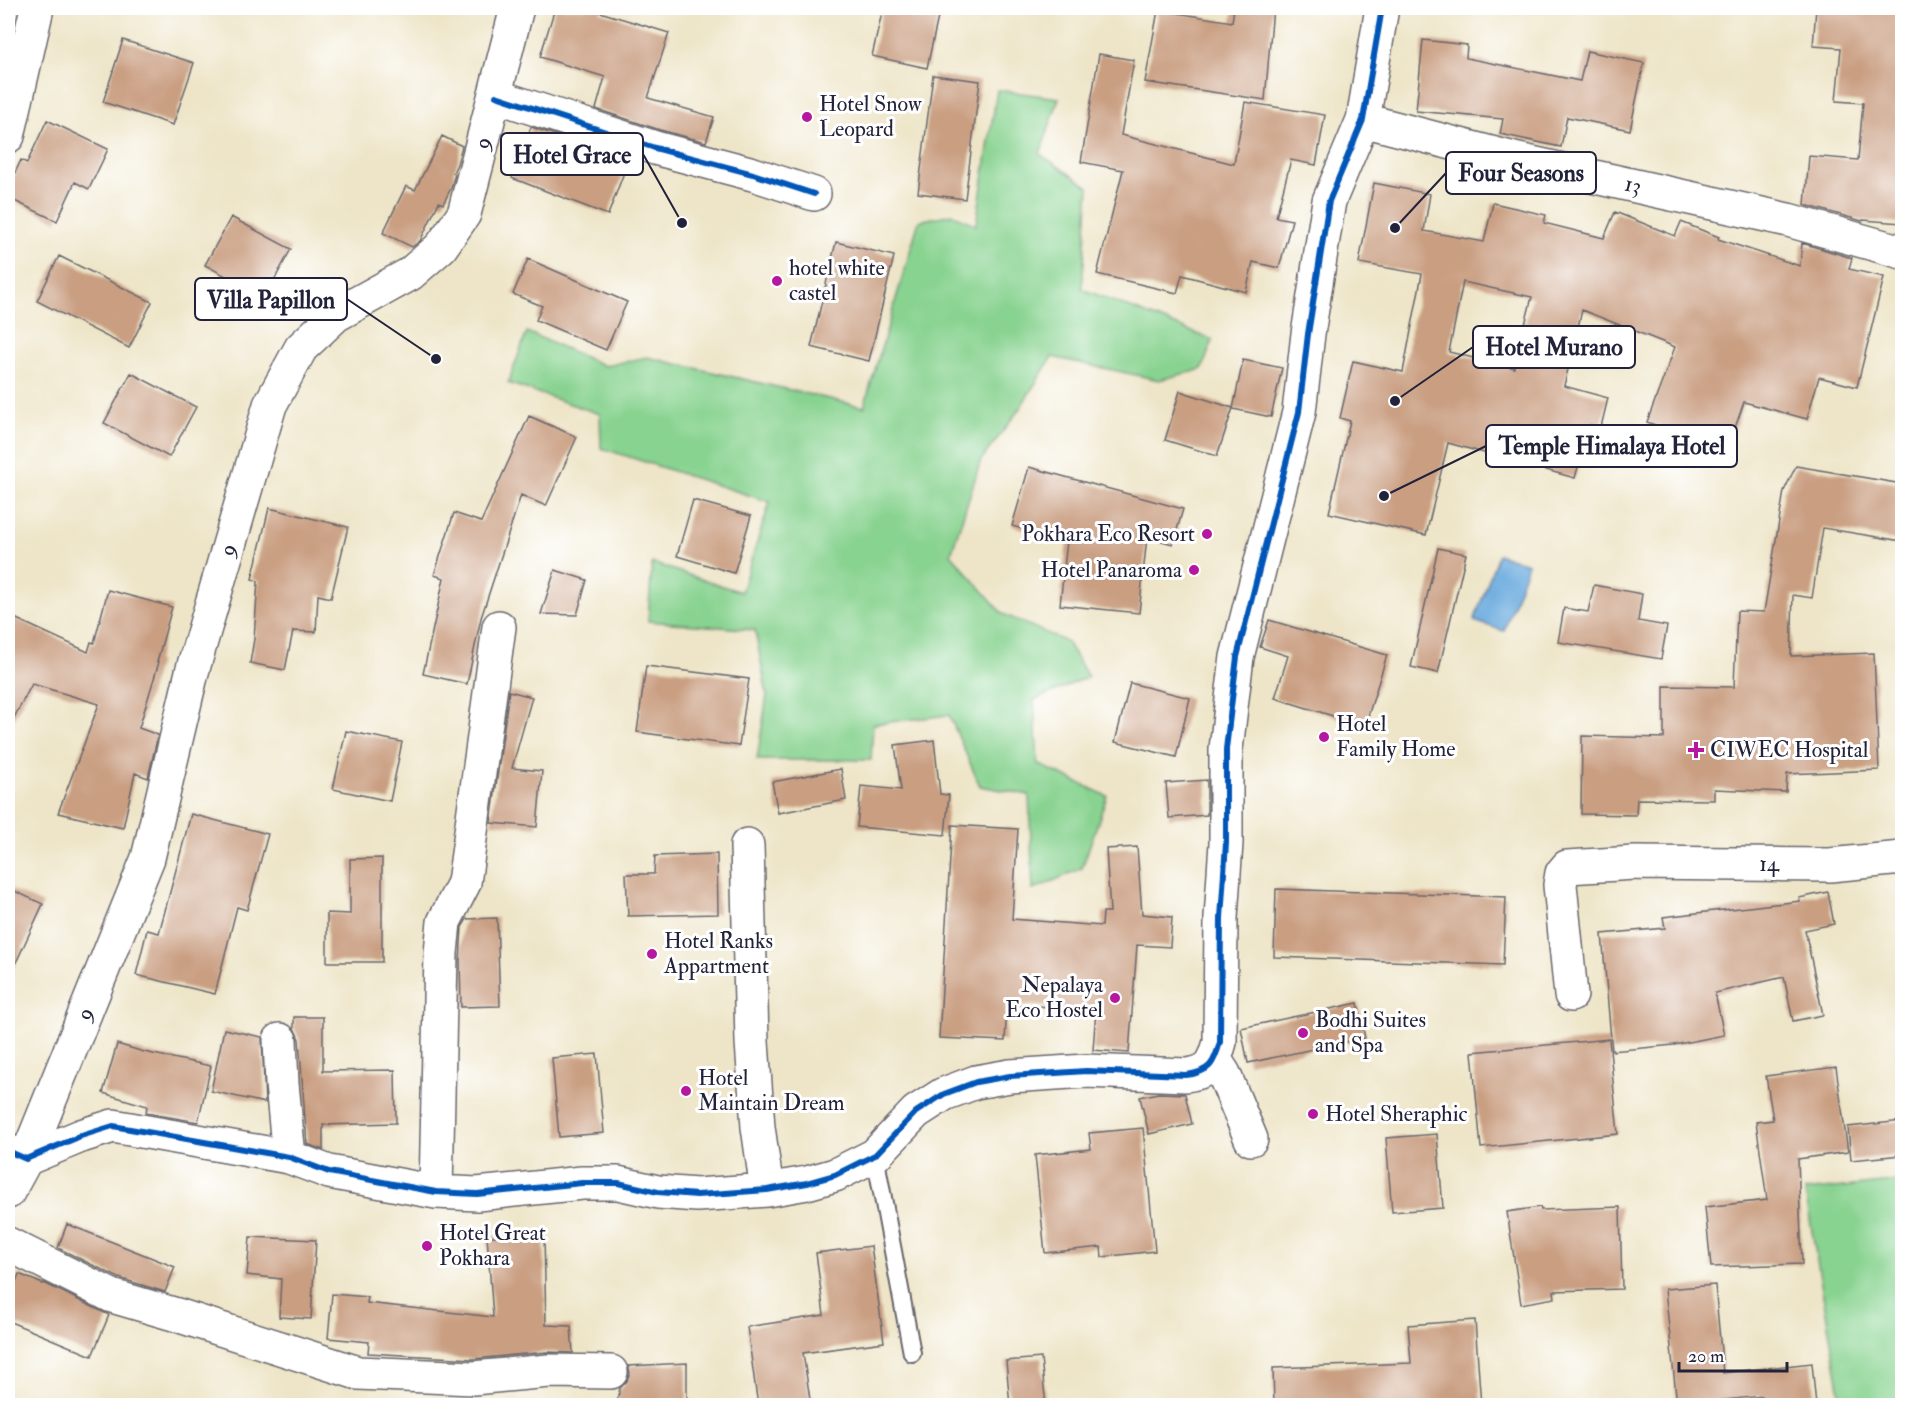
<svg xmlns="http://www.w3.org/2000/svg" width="1910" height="1413" font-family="'IM FELL Double Pica',serif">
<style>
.green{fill:#88d390;stroke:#557a66;stroke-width:1.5}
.water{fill:#6aabde;stroke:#46668c;stroke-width:1.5}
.building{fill:#c99e81;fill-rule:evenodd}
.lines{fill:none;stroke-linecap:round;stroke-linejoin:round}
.service-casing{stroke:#69666c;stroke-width:20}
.minor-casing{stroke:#69666c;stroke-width:36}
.service{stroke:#fff;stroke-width:16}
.minor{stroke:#fff;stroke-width:33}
.cycleway-casing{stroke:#fff;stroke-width:10}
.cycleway{stroke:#0057b8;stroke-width:6}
.poi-dot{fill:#b5179e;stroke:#fff;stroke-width:2}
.labels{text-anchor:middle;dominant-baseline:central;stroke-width:6;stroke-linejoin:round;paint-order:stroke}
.poi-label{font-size:22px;fill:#22223b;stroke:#fff;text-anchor:start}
.street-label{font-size:22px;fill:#22223b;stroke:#fff}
.leader{fill:none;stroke:#22223b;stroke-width:2}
.callout-dot{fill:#22223b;stroke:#fff;stroke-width:2}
.callout{fill:#fff;stroke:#22223b;stroke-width:2}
.callout-label{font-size:24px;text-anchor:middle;font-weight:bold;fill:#22223b}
</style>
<rect width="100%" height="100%" fill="#fff"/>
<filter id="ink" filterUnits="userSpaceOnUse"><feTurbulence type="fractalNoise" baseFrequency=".0167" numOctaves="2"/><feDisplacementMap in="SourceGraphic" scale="12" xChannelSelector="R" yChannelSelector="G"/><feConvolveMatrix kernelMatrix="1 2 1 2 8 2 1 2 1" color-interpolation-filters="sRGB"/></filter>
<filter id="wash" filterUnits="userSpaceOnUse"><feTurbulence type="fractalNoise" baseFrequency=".008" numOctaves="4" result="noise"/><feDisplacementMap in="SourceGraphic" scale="24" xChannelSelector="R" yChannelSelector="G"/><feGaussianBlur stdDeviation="1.35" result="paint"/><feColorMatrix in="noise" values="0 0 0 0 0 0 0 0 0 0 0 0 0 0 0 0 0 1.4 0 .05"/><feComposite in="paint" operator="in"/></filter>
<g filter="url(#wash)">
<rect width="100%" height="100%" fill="#eee5c8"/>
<!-- green -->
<path class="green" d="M997,90L1059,98L1040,154L1089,187L1082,289L1213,340L1202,369L1159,380L1052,357L1018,411L981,460L951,554L1003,614L1067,642L1088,677L1034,700L1038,764L1107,796L1082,868L1033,890L1029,795L980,786L949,715L873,724L871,760H757L767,695L755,630L648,621L652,563L741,592L770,502L601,448L600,414L508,383L527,332L605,366L647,357L864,407L919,221L952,214L976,225Z
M1902,1181V1405H1842L1805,1191Z"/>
<!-- water -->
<path class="water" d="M1498,554L1528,564L1504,631L1474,621Z"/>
<g id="blocks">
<!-- building -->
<path class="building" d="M555,8H602L600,12L669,33L648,98L714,117L706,142L660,130L596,109L605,77L540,57Z
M883,8H940L927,68L872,56Z
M1234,8H1273L1265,100L1145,82L1158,10L1232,22Z
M1816,8H1902V223L1863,220L1862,221L1805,205L1809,156L1858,160L1863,103L1836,101L1841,48L1813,46Z
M123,40L194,63L173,125L103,102Z
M1423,40L1467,45L1466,58L1580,81L1587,51L1644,63L1630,130L1567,117L1561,147L1500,134L1503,119L1416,111Z
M1099,54L1134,60L1121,135L1234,164L1245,102L1325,115L1316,165L1291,160L1276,217L1292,220L1279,268L1253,262L1246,292L1182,275L1177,293L1097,274L1123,170L1081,162Z
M933,75L980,81L965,199L918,193Z
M47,120L108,149L89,189L75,182L57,221L8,198V188L21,160L27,163Z
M531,127L629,159L608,215L512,178Z
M442,136L462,146L457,164L453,173L455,174L451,188L443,204L439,202L420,241L412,247L383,233L406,186L415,190Z
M1374,183L1430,194L1424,231L1484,242L1493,203L1546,215L1544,223L1604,238L1615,212L1675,236L1681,222L1719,237L1718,239L1800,266L1802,243L1852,258L1849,269L1884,277L1857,387L1819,377L1807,419L1744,402L1727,451L1647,422L1675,347L1582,310L1564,386L1608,398L1601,427L1590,425L1575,478L1448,443L1426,535L1329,513L1350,421L1340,418L1353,361L1403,372L1422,274L1359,263ZM1463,282L1532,297L1514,368L1449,352Z
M231,217L291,249L265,297L205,265Z
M836,242L894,256L869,361L811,347Z
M59,256L152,302L129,348L37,301Z
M528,259L627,302L606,350L536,320L542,306L513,294Z
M1243,360L1282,368L1271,417L1233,409Z
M131,373L196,407L169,457L104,423Z
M1180,391L1233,408L1217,456L1165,440Z
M529,416L577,437L546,506L521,495L481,618L467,684L423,674L444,578L434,575L454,513L481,522Z
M1796,466L1902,484V541L1823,528L1812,598L1793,595L1791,656L1874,653L1879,770L1787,774L1786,792L1714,789V800L1637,799L1636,815L1581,814L1582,736L1664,738V686L1734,687L1737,611L1764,612L1784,491Z
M1029,467L1183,509L1173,544L1147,537L1139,613L1060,605L1067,541L1012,526Z
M693,500L751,516L734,573L677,556Z
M269,508L348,527L331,598L318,595L316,632L293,631L285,670L250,663L254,639L258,581L252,579Z
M1438,548L1466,554L1438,673L1411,667Z
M555,570L587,580L577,615L541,614Z
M1594,585L1642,594L1638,621L1667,626L1661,659L1558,642L1564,608L1588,612Z
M108,590L172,607L157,662H159L139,728L158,735L148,778L135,773L123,828L58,813L99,704L32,684L8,729V615L88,652L91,642L94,643Z
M1269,620L1387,655L1365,726L1275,698L1288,656L1260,647Z
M646,666L749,679L739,746L637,732Z
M1130,683L1190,698L1176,757L1115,742Z
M509,691L532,697L512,768L542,771L537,827L491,823Z
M346,731L402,742L390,801L333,789Z
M934,740L940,794L949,795L945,835L857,827L861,786L901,790L895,745Z
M841,769L846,800L778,813L772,782Z
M1207,780V815L1169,818L1166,783Z
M191,814L268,834L247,910L237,907L215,994L136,975L147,930L159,933Z
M952,825L1018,829L1012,919L1102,926L1103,912H1110L1106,849L1137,847L1142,914L1172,917L1170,947L1137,945L1129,1053L1093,1050L1096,1010L1007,1004L1005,1041L939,1038Z
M717,854L718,914L628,916L626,874H654L655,856Z
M382,858V962H327V913L350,914V859Z
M8,888L43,904L8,980Z
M1276,889L1506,897L1503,965L1274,957Z
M1828,892L1834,924L1805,930L1823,1015L1793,1021L1784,977L1715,993L1724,1035L1674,1045L1612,1051L1602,934L1665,928L1663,917L1800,901L1799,898Z
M497,918L500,1006L461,1007L460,961L462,927L467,919Z
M1358,1003L1365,1038L1248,1063L1241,1028Z
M294,1017H323V1071L395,1070L396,1123L323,1125V1150L307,1144L299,1039L294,1028Z
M224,1029L262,1037L265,1103L211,1091Z
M1609,1039L1618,1134L1481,1148L1472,1052Z
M117,1044L144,1052L211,1066L198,1122L146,1113L147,1106L103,1093Z
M597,1054L604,1133L559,1137L552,1058Z
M1836,1067L1848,1152L1798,1159L1802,1264L1711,1267L1705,1207L1767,1200L1756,1122L1773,1120L1766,1076Z
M1158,1093L1185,1094L1192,1124L1149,1134L1140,1097Z
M1902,1121V1155L1851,1160L1848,1127Z
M1143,1128L1155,1251L1102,1257L1101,1247L1045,1253L1035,1155L1091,1149L1089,1133Z
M1437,1134L1443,1208L1392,1212L1386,1138Z
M1540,1207L1541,1210L1620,1207L1622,1289L1554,1291L1555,1298L1521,1304L1507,1212Z
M67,1224L175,1267L165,1292L119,1278L58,1248Z
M487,1236H544L546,1325L571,1326L573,1353L547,1352L473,1359L368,1353L369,1342L328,1338L332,1294L368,1297L367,1303L493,1317Z
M250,1237L316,1240L311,1319L279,1317L281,1279L247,1275Z
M871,1246L884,1342L803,1353L811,1406H758L747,1327L824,1315L816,1253Z
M19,1274L43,1284L44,1283L109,1315L92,1356L8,1321V1302Z
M1715,1285L1723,1373L1812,1363L1816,1406H1763L1762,1396L1677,1405L1665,1289Z
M1475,1320L1481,1406H1274L1273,1368L1411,1363L1408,1325Z
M1041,1358L1046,1406H1010L1006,1361Z
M687,1363V1406H616L620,1388L627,1381L630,1373L628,1366Z"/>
</g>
</g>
<g filter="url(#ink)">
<use href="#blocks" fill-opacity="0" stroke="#69666c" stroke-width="1.5"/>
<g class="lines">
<!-- service casing -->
<g class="service-casing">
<path id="service" d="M875,1155L912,1353"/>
</g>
<!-- minor casing -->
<g class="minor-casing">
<path id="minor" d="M496,96L655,148L753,174L814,194
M1363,120L1514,159L1788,220L1902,252
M8,136L37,8
M747,845L752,1042L758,1127L767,1190
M1571,995L1560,885L1562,873L1567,867L1635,863L1830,865L1902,858
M280,1040L282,1084L289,1157
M1215,1060L1224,1074L1251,1139
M8,1151L26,1159L81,1136L113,1126L289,1157L329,1172L436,1192L477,1194L582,1183H618L658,1192L697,1195L767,1190L807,1183L835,1175L875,1155L916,1112L944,1094L976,1082L1010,1076L1086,1071L1186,1075C1210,1072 1214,1064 1220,1042L1221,918L1226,843V749L1237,657L1299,412L1308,334L1329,201L1363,120L1382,8
M8,1192L26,1159L148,858L192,672L270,405L301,348L336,315L410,274L441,247L464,214L517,8
M436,1192L441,953L444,922L464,883L499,627
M8,1244L112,1296L177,1315L358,1373L473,1378L549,1371L611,1372"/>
</g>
<!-- service -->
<use href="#service" class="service"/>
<!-- minor -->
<use href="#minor" class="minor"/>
<!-- cycleway casing -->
<g class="cycleway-casing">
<path id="cycleway" d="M496,96L655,148L753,174L814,194
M8,1151L26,1159L81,1136L113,1126L289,1157L329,1172L436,1192L477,1194L582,1183H618L658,1192L697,1195L767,1190L807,1183L835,1175L875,1155L916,1112L944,1094L976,1082L1010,1076L1086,1071L1186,1075C1210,1072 1214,1064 1220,1042L1221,918L1226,843V749L1237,657L1299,412L1308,334L1329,201L1363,120L1382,8"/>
</g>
<!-- cycleway -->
<use href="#cycleway" class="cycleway"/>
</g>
</g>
<!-- markers -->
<g class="poi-dot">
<circle cx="807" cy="117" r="6"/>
<circle cx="777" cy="281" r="6"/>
<circle cx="1207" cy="534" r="6"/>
<circle cx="1194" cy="570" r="6"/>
<circle cx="1324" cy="737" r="6"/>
<path d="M1693 741h6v6h6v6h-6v6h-6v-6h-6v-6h6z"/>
<circle cx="652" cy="954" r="6"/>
<circle cx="1115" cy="998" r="6"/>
<circle cx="1303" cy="1033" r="6"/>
<circle cx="686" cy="1091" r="6"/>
<circle cx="1313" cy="1114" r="6"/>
<circle cx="427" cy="1246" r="6"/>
</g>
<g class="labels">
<!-- poi labels -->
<g class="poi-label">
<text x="819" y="104">Hotel Snow<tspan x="819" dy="25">Leopard</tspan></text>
<text x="789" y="268">hotel white<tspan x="789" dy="25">castel</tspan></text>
<text x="1195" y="534" text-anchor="end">Pokhara Eco Resort</text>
<text x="1182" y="570" text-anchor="end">Hotel Panaroma</text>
<text x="1336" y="724">Hotel<tspan x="1336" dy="25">Family Home</tspan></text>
<text x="1710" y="750">CIWEC Hospital</text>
<text x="664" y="941">Hotel Ranks<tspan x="664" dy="25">Appartment</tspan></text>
<text x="1103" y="985" text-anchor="end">Nepalaya<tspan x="1103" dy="25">Eco Hostel</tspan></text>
<text x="1315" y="1020">Bodhi Suites<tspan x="1315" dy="25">and Spa</tspan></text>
<text x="698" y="1078">Hotel<tspan x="698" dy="25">Maintain Dream</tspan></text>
<text x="1325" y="1114">Hotel Sheraphic</text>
<text x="439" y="1233">Hotel Great<tspan x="439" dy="25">Pokhara</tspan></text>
</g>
<!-- street labels -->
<g class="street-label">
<text transform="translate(483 143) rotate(-75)">9</text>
<text transform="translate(1633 185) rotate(13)">13</text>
<text transform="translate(228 550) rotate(-74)">9</text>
<text x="1769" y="864">14</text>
<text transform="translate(85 1014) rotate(-68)">9</text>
</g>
</g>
<!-- callouts -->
<path class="leader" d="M682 223L643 154M1395 228L1446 173M436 359L347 299M1395 401L1473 347M1384 496L1486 446"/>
<g class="callout-dot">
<circle cx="682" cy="223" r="6"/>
<circle cx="1395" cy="228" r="6"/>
<circle cx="436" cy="359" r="6"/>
<circle cx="1395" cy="401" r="6"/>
<circle cx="1384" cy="496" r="6"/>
</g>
<g class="callout">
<rect x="501" y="133" width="142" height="42" rx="6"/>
<rect x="1446" y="152" width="150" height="42" rx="6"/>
<rect x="195" y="278" width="152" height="42" rx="6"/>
<rect x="1473" y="326" width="162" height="42" rx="6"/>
<rect x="1486" y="425" width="251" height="42" rx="6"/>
</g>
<g class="callout-label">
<text x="572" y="163">Hotel Grace</text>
<text x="1521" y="181">Four Seasons</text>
<text x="271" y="308">Villa Papillon</text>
<text x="1554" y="355">Hotel Murano</text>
<text x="1612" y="454">Temple Himalaya Hotel</text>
</g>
<!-- margin -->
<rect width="1910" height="1413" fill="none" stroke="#fff" stroke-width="30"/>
<!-- scale -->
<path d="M1679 1362v9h108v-9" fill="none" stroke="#22223b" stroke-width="3"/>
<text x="1688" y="1362" font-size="18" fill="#22223b" stroke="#ffffff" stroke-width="4.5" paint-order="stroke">20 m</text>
</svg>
